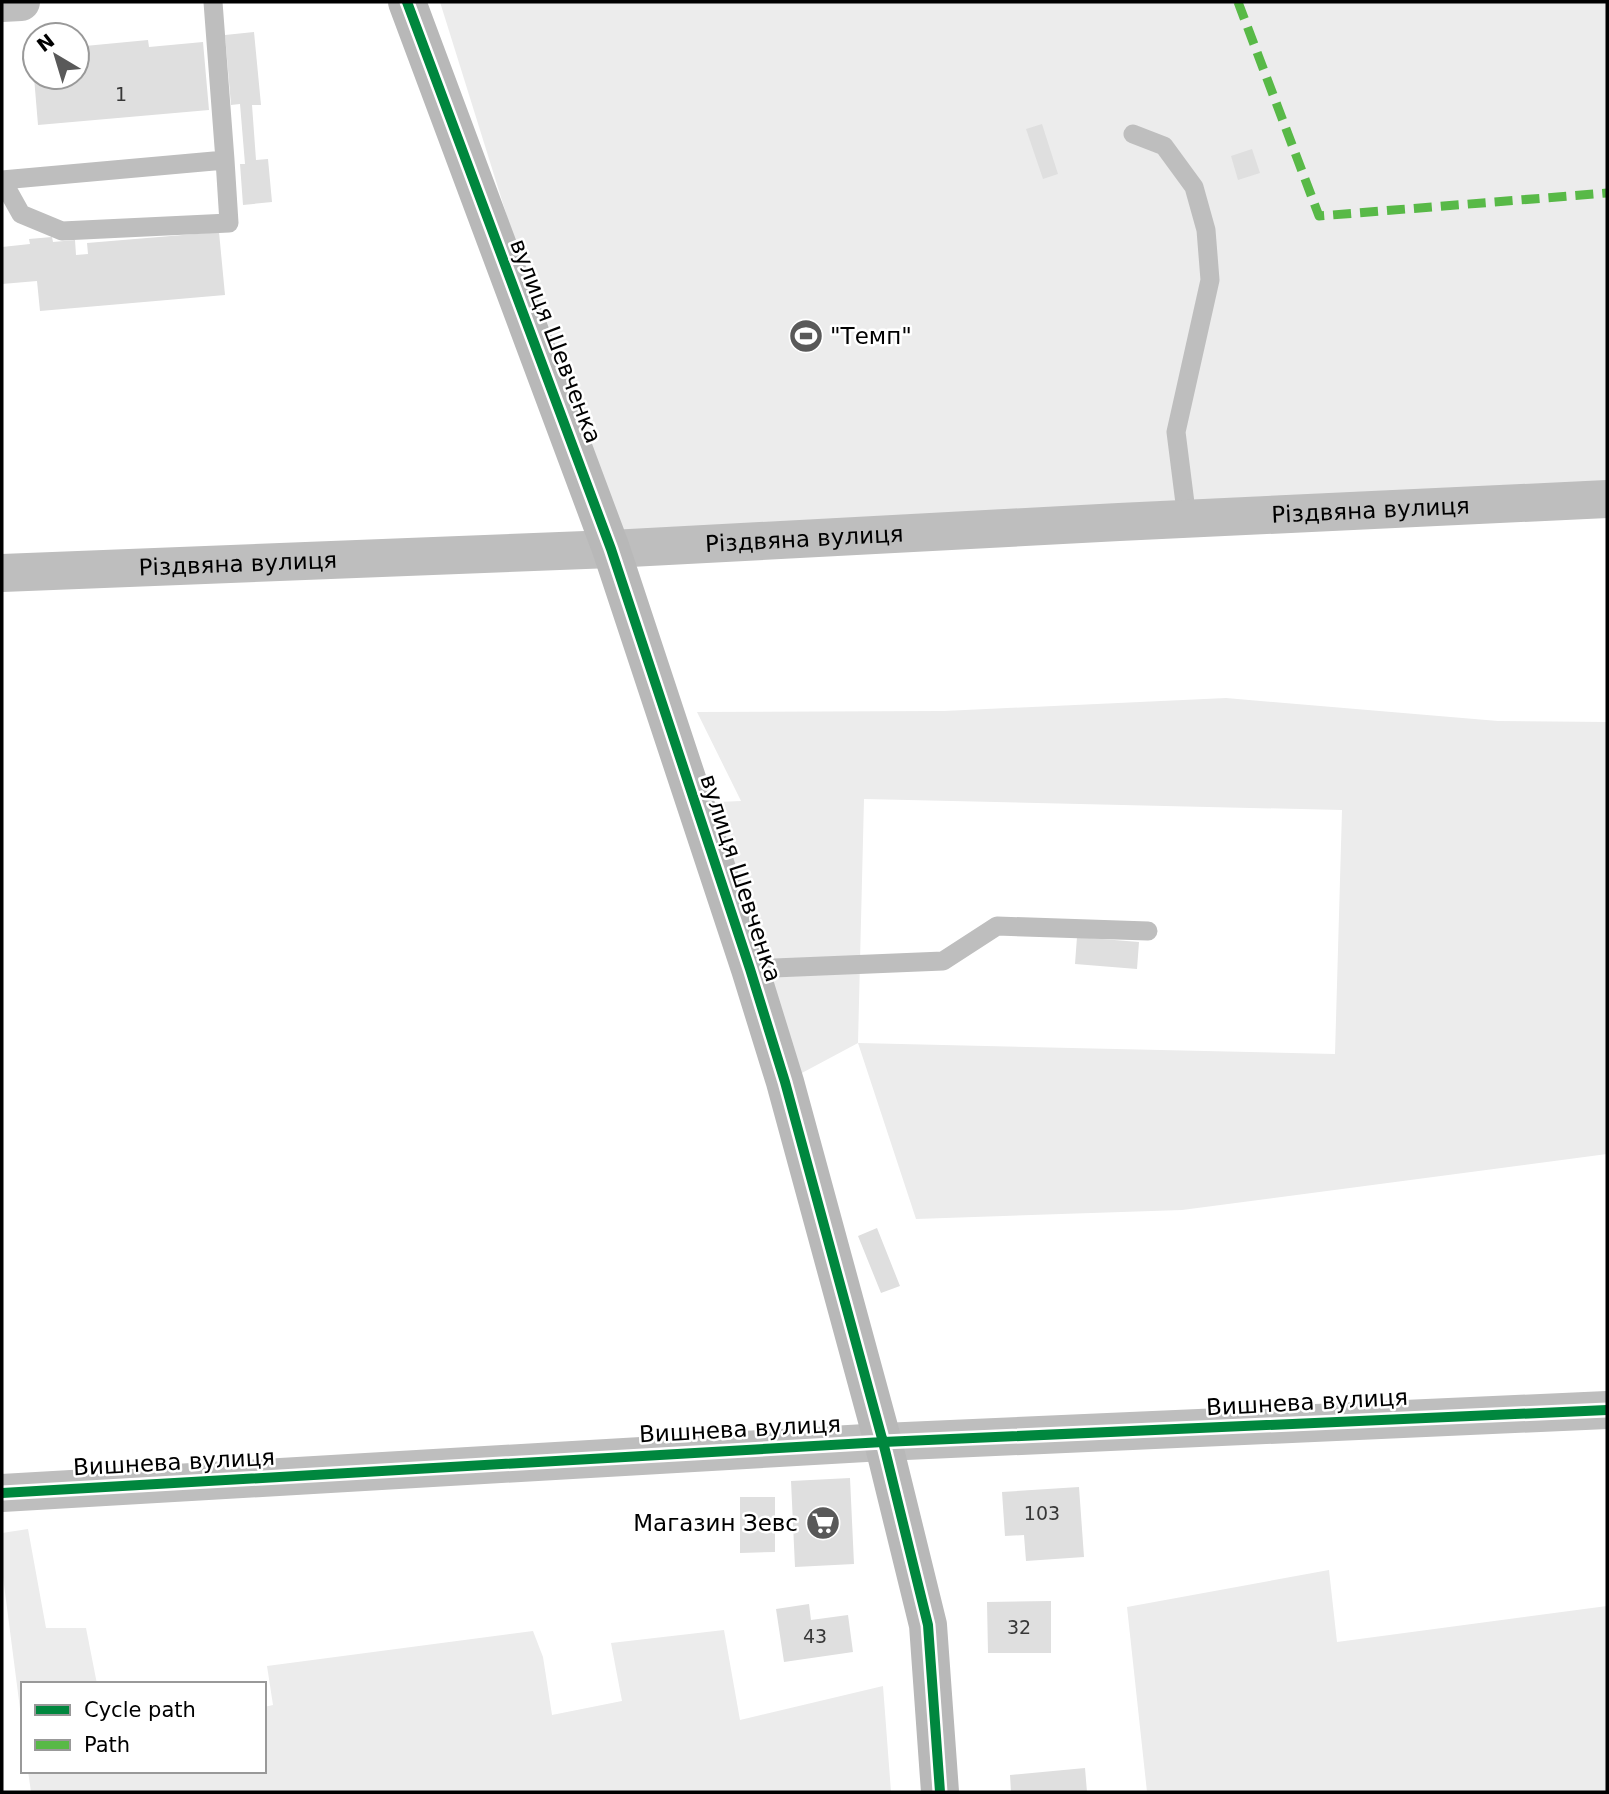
<svg xmlns="http://www.w3.org/2000/svg" width="1609" height="1794" font-family="'DejaVu Sans',sans-serif">
<style>
.green{fill:#ececec;fill-rule:evenodd}
.building{fill:#dfdfdf}
.lines{fill:none;stroke-linecap:round;stroke-linejoin:round}
.lane{stroke:#bebebe;stroke-width:19}
.street{stroke:#bebebe;stroke-width:38}
.secondary{stroke:#b8b8b8;stroke-width:38}
.quiet{stroke:#58b947;stroke-width:9;stroke-dasharray:18 9;stroke-linecap:butt}
.cycleway-casing{stroke:#fff;stroke-width:15}
.cycleway{stroke:#00873e;stroke-width:10}
.labels{text-anchor:middle;dominant-baseline:central;stroke-width:5;stroke-linejoin:round;paint-order:stroke}
.number-label{font-size:19px;fill:#383838}
.poi-label{font-size:23px;fill:#000;stroke:#fff;text-anchor:start}
.street-label{font-size:23px;fill:#000;stroke:#fff}
</style>
<rect width="100%" height="100%" fill="#fff"/>
<!-- green -->
<path class="green" d="M440,2H1607V499L611,549Z
M1226,698L1498,721L1607,722V1154L1182,1210L916,1219L858,1043L785,1082L695,803L741,801L697,712L944,711ZM864,799L1342,810L1335,1054L858,1043Z
M28,1529L46,1628H86L97,1684H23V1732L2,1569V1533Z
M1329,1570L1337,1642L1607,1606V1792H1147L1127,1607Z
M724,1630L740,1720L883,1686L891,1792H31L28,1771H264V1707L273,1705L267,1666L533,1631L543,1657L552,1715L622,1701L611,1643Z"/>
<!-- building -->
<path class="building" d="M254,32L261,105H252L256,160L268,159L272,202L243,205L240,164H245L240,104L231,105L225,35Z
M148,40L149,47L203,42L209,110L38,125L34,77H77V52L85,51V46Z
M1042,124L1058,174L1043,179L1026,129Z
M1252,149L1260,173L1238,180L1231,156Z
M219,232L225,295L40,311L37,281L2,284V247L30,244L29,239L52,237L53,242L75,240L76,255L88,254L87,243Z
M1077,937L1139,942L1137,969L1075,964Z
M877,1228L900,1286L881,1293L858,1236Z
M850,1478L854,1564L795,1567L791,1481Z
M1079,1487L1084,1557L1026,1561L1024,1535L1005,1536L1002,1492Z
M740,1497H775V1552L740,1553Z
M1051,1601V1653H988L987,1602Z
M809,1604L811,1620L848,1615L853,1652L784,1662L776,1609Z
M1085,1768L1087,1792H1011L1010,1775Z"/>
<g class="lines">
<!-- lane -->
<path class="lane" d="M1133,134L1164,146L1194,187L1206,230L1210,280L1176,432L1187,519
M2,180L225,160L213,2
M2,180L21,214L62,231L229,223L225,160
M750,969L943,961L997,926L1148,931"/>
<!-- street -->
<g class="street">
<path d="M2,3L21,2"/>
<path id="s1" d="M2,573L611,549L1119,522L1607,499"/>
<path d="M2,1493L883,1442L1607,1410"/>
</g>
<!-- secondary -->
<path class="secondary" d="M407,2L611,549L750,969L785,1082L883,1442L928,1625L940,1792"/>
<!-- quiet -->
<path class="quiet" d="M1238,2L1319,216L1607,193"/>
<!-- cycleway casing -->
<g class="cycleway-casing">
<path id="cycleway" d="M407,2L611,549L750,969L785,1082L883,1442L928,1625L940,1792
M2,1493L883,1442L1607,1410"/>
</g>
<!-- cycleway -->
<use href="#cycleway" class="cycleway"/>
</g>
<!-- icons -->
<defs>
<g id="stadium-disc" transform="scale(1.75)"><circle r="9.5" fill="#595959" stroke="#fff"/><path d="M0-5a6.5 5 0 1 0 0 10a6.5 5 0 1 0 0-10ZM-3.5-1.8h7v3.6h-7Z" fill="#fff"/></g>
<g id="supermarket-disc" transform="scale(1.75)"><circle r="9.5" fill="#595959" stroke="#fff"/><path d="M-6-5.5h2.5l.6 2H6L4.5 2H-2.5L-4.4-4H-6ZM-1.5 3.2a1.3 1.3 0 1 0 .1 0ZM3 3.2a1.3 1.3 0 1 0 .1 0Z" fill="#fff"/></g>
</defs>
<g fill-rule="evenodd">
<use href="#stadium-disc" x="806" y="336"/>
<use href="#supermarket-disc" x="823" y="1523"/>
</g>
<g class="labels">
<!-- number labels -->
<g class="number-label">
<text x="121" y="94">1</text>
<text x="1042" y="1513">103</text>
<text x="1019" y="1627">32</text>
<text x="815" y="1636">43</text>
</g>
<!-- poi labels -->
<g class="poi-label">
<text x="830" y="336">"Темп"</text>
<text x="798" y="1523" text-anchor="end">Магазин Зевс</text>
</g>
<!-- street labels -->
<g class="street-label">
<text transform="translate(556 341) rotate(69)">вулиця Шевченка</text>
<text stroke="none"><textPath href="#s1" startOffset="1370">Різдвяна вулиця</textPath></text>
<text stroke="none"><textPath href="#s1" startOffset="803">Різдвяна вулиця</textPath></text>
<text stroke="none"><textPath href="#s1" startOffset="236">Різдвяна вулиця</textPath></text>
<text transform="translate(741 878) rotate(72)">вулиця Шевченка</text>
<text transform="translate(1307 1402) rotate(-3)">Вишнева вулиця</text>
<text transform="translate(740 1429) rotate(-3)">Вишнева вулиця</text>
<text transform="translate(174 1462) rotate(-3)">Вишнева вулиця</text>
</g>
</g>
<!-- border -->
<rect width="1609" height="1794" fill="none" stroke="#000000" stroke-width="7"/>
<!-- legend -->
<rect x="21" y="1682" width="245" height="91" fill="#ffffff" stroke="#999999" stroke-width="2"/>
<rect x="35" y="1705" width="35" height="10" fill="#00873e" stroke="#999999" stroke-width="2"/>
<text x="84" y="1717" font-size="21" fill="#000000">Cycle path</text>
<rect x="35" y="1740" width="35" height="10" fill="#58b947" stroke="#999999" stroke-width="2"/>
<text x="84" y="1752" font-size="21" fill="#000000">Path</text>
<!-- north arrow -->
<g transform="translate(56 56) rotate(322)"><circle r="33" fill="#ffffff" stroke="#999999" stroke-width="2"/>
<path d="M0-5L12 26L0 18L-12 26Z" fill="#595959"/>
<text y="-10" font-size="19" font-weight="bold" text-anchor="middle" fill="#000000">N</text>
</g>
</svg>
